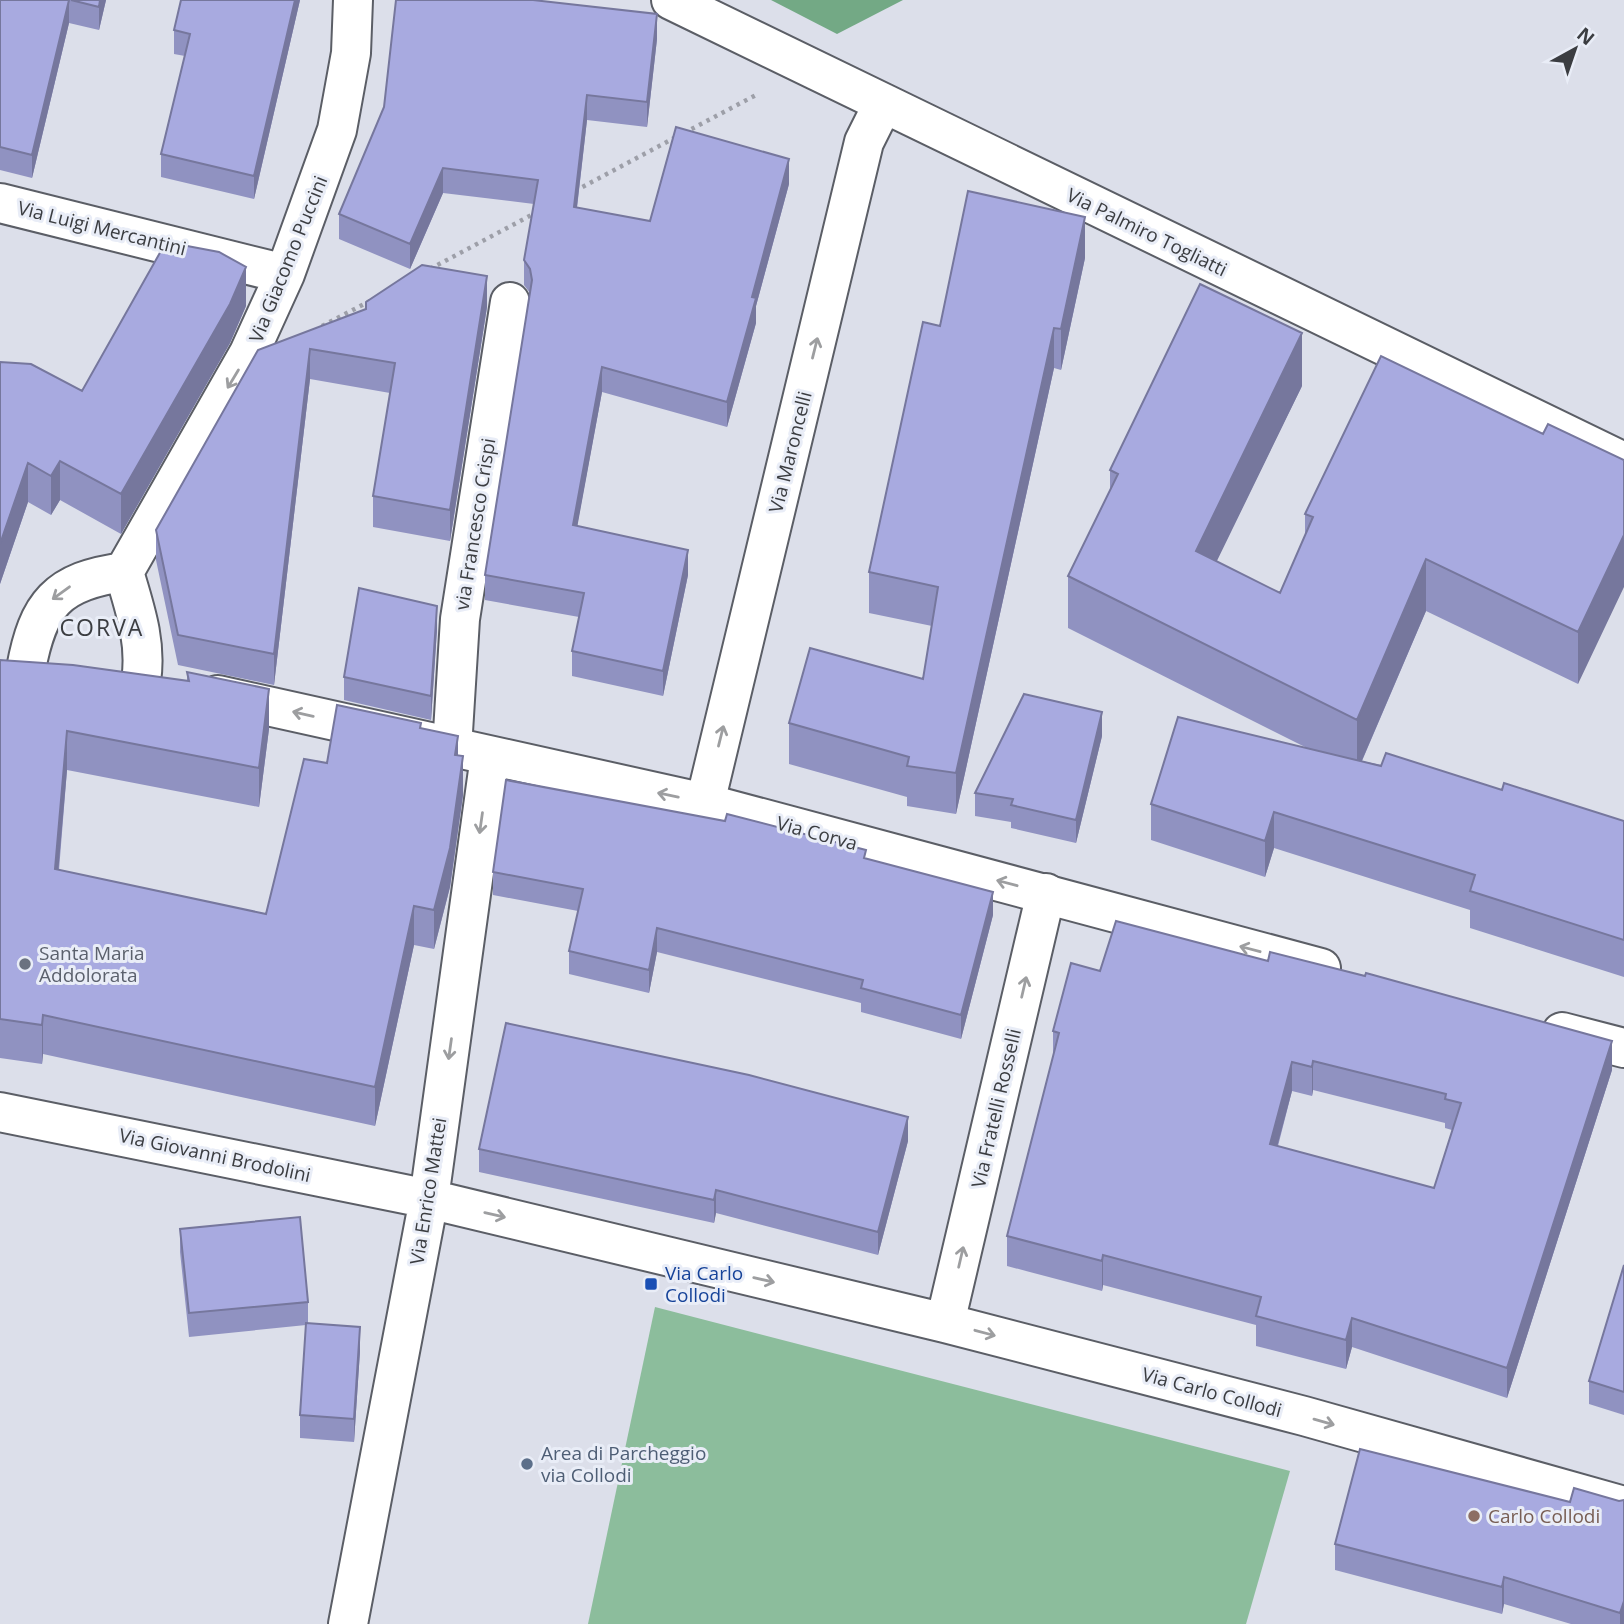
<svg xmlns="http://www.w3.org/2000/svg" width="1624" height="1624" font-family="'Open Sans',sans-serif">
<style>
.green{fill:#8cbd9c}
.forest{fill:#73a985}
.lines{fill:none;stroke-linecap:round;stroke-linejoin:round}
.street-casing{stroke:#5b5e66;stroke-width:42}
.secondary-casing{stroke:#5b5e66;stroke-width:42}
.path{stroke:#9d9fa8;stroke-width:4.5;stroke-dasharray:3.5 5;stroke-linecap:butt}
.street{stroke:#fff;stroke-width:38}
.secondary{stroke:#fff;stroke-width:38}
.wall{fill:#9092c1;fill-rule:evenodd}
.shaded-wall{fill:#76779d}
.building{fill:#a8aae0;stroke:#76779d;stroke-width:2;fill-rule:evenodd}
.oneway{stroke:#9d9ea0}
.worship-dot{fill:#6b7280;stroke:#e9edf7;stroke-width:2.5}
.transit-dot{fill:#1a4fb4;stroke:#e9edf7;stroke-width:2.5}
.service-dot{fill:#5c6f8a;stroke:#e9edf7;stroke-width:2.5}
.education-dot{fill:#8d6e63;stroke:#e9edf7;stroke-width:2.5}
.labels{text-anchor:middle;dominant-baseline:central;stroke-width:6;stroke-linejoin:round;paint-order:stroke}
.street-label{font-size:19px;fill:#3b3d41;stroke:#e9edf7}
.worship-label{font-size:19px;fill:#5b616d;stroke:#e9edf7;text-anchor:start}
.transit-label{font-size:19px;fill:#164399;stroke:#e9edf7;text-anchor:start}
.service-label{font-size:19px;fill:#4e5e75;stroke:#e9edf7;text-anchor:start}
.education-label{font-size:19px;fill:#785e54;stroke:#e9edf7;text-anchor:start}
.quarter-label{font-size:23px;letter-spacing:2px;fill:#3b3d41;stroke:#e9edf7}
</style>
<rect width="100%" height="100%" fill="#dcdfea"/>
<path class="green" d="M655,1307L1290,1471L1246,1624H588Z"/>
<path class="forest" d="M771,0H903L837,34Z"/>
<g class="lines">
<defs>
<path id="street" d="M671,0L1624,462
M0,203L285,274
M124,572L249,353L285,274L337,130L351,53L353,0
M124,572C135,609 147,643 141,681
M26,669C38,604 57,581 124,572
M452,748L460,619L510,302
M705,803L864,142L883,104
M0,1112L429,1199L945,1323L1304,1416L1624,1506
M945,1323L1046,893
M348,1624L429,1199L490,756"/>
<path id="secondary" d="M218,695L705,803L1321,968
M1562,1032L1624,1048"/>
</defs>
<use href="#street" class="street-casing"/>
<use href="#secondary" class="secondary-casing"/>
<path class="path" d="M684,133L756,95
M575,191L676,137
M430,269L537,212
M322,326L370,301"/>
<use href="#street" class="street"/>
<use href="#secondary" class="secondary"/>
</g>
<path class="wall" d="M0,0H106L99,30L69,23L32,178L0,170Z
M300,0L254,199L161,177V154L185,56L174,54V30Z
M657,39L647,127L587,120L577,208L650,221L789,184L756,306V323L727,427L602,392L577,526L688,575L663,696L572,676V651L579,617L485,600V575L530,293L524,285V260L534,204L443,193L410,269L339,239V214Z
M1085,258L1061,370L1054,368L956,814L907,806V797L789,764V723L923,679L932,626L869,613V572L940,326Z
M246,306L230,343L121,534L60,500L51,515L28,502L0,584V362L82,391Z
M487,307L450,541L373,527V496L390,393L310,379L274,685L178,665L156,560V530L258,350Z
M1302,386L1216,561L1280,593L1305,535V514L1543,434L1624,460L1578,684L1426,611L1362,761L1502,790L1624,821V977L1470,928V910L1274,848L1265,877L1151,840V804L1309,749L1068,628V576L1110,491V470Z
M437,629L431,720L344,700V677Z
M0,660L187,681V672L269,729L259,807L67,770L59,870L266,914L327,763L421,728L458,755L463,795L450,887L434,949L414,945L375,1126L43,1054L42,1064L0,1058Z
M1102,736L1076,843L1011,828V822L975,816V793Z
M866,859L993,915L961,1039L861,1012V1003L657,952L649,993L569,974V951L578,911L493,895V872Z
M1268,961L1612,1070L1507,1398L1352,1347L1346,1369L1256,1346V1325L1103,1285L1102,1291L1007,1266V1236L1053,1057V1031L1100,971ZM1313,1090L1445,1123V1128L1452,1130L1434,1188L1278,1146L1292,1091L1312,1096Z
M908,1141L878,1255L716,1213L714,1223L479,1172V1149Z
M180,1229L308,1302V1323L360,1351L354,1442L300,1438V1415L306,1325L189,1337L180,1252Z
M1624,1265V1415L1589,1404V1381Z
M1619,1501L1624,1624H1571L1504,1604L1502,1614L1335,1570V1544L1570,1502Z"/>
<path class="shaded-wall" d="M69,0V23L32,178V155Z
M100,0H106L99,30V7Z
M295,0H300L254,199V176Z
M657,14V39L647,127V102Z
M587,95V120L574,232V207Z
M789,159V184L756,306V323L727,427V402L752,297Z
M443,168V193L410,269V244Z
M1085,217V258L1061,370V329Z
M246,267V306L230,343L121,534V494Z
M487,276V307L450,541V510Z
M1054,328V368L956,814V773Z
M1302,333V386L1196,604V551Z
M310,349V379L274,685V654Z
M602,367V392L573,550V525Z
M60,461V500L51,515V476Z
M28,463V502L0,584V544Z
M1624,535V587L1578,684V632Z
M688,550V575L663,696V671Z
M1426,559V611L1357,772V720Z
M437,606V629L431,720V696Z
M269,689V729L259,807V768Z
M1102,712V736L1076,843V820Z
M67,731V770L55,908V869Z
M458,736V775L455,755Z
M463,756V795L450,887L434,949V910Z
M1274,812V848L1265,877V841Z
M993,892V915L961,1039V1015Z
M414,906V945L375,1126V1087Z
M657,928V952L649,993V970Z
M43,1015V1054L42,1064V1025Z
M1612,1041V1070L1507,1398V1368Z
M1313,1061V1090L1312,1096V1067Z
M1292,1062V1091L1270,1173V1144Z
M908,1117V1141L878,1255V1232Z
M716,1190V1213L714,1223V1200Z
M1103,1255V1285L1102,1291V1261Z
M1352,1318V1347L1346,1369V1340Z
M360,1327V1351L354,1442V1419Z
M1504,1577V1604L1502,1614V1587Z
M1624,1601V1624H1620V1613Z"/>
<path class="building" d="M0,0H69L32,155L0,147Z
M71,0H100L99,7Z
M181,0H295L254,176L161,154L190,34L174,30Z
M396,0H533L657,14L647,102L587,95L574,207L650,221L676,127L789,159L752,297L756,298L727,402L602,367L573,525L688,550L663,671L572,651L584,593L485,575L532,280L530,269L524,260L538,180L443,168L410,244L339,214L384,107Z
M968,191L1085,217L1061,329L1054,328L956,773L907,766L909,757L789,723L810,648L923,679L938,587L869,572L923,322L940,326Z
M166,242L219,252L246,267L230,304L121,494L60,461L51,476L28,463L0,544V362L31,364L82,391Z
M422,265L487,276L450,510L373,496L395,363L310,349L274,654L178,635L156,530L258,350L366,309V302Z
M1200,284L1302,333L1196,551L1280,593L1313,517L1305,514L1381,356L1543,434L1548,424L1624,460V535L1578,632L1426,559L1357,720L1068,576L1118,474L1110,470Z
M359,588L437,606L431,696L344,677Z
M0,660L73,665L189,681L187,672L269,689L259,768L67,731L55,869L266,914L304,759L327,763L337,705L421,723L420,728L458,736L455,755L463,756L450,848L434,910L414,906L375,1087L43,1015L42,1025L0,1019Z
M1024,694L1102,712L1076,820L1011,805L1013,799L975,793Z
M1178,717L1381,766L1386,753L1502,790L1504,783L1624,821V940L1470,891L1475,875L1274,812L1265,841L1151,804Z
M506,780L725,821L727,814L866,850L864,858L993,892L961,1015L861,988L863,980L657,928L649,970L569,951L583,889L493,872Z
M1116,921L1268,961L1270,952L1365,976L1366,973L1612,1041L1507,1368L1352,1318L1346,1340L1256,1316L1261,1297L1103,1255L1102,1261L1007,1236L1059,1033L1053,1031L1071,963L1100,971ZM1313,1061L1446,1094L1445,1099L1461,1103L1434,1188L1270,1144L1292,1062L1312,1067Z
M506,1023L749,1075L908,1117L878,1232L716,1190L714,1200L479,1149Z
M300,1217L308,1302L189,1313L180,1229Z
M1624,1265V1392L1589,1381Z
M306,1323L360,1327L354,1419L300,1415Z
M1360,1449L1570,1502L1574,1488L1619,1501L1624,1500V1601L1620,1613L1504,1577L1502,1587L1335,1544Z"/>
<defs><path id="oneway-shaft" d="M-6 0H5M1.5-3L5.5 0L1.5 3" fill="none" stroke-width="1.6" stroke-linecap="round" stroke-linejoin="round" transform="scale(1.75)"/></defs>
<g class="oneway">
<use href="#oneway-shaft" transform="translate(815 348) rotate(-76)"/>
<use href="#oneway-shaft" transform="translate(233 379) rotate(121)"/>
<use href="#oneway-shaft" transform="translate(61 593) rotate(144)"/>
<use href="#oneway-shaft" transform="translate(303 714) rotate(-167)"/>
<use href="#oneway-shaft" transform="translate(721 736) rotate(-76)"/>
<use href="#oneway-shaft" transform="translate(668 795) rotate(-168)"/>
<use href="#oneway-shaft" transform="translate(481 823) rotate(98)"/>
<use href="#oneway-shaft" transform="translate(1007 883) rotate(-165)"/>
<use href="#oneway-shaft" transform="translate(1250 949) rotate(-165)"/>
<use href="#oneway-shaft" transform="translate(1024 987) rotate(-77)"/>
<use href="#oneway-shaft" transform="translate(450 1049) rotate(98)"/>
<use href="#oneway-shaft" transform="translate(495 1215) rotate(13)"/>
<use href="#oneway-shaft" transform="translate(961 1257) rotate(-77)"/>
<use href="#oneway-shaft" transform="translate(764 1280) rotate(13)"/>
<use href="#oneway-shaft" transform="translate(985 1333) rotate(15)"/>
<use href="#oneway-shaft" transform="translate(1324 1422) rotate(16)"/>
</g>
<circle class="worship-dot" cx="25" cy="964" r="7"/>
<rect class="transit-dot" x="644" y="1277" width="14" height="14" rx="3.5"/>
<circle class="service-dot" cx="527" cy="1464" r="7"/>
<circle class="education-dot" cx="1474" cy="1516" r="7"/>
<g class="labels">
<g class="street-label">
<text transform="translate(102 228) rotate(14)">Via Luigi Mercantini</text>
<text transform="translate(1147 232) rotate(26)">Via Palmiro Togliatti</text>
<text transform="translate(288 259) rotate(-68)">Via Giacomo Puccini</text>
<text transform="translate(790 452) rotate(-76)">Via Maroncelli</text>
<text transform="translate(475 524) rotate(-81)">via Francesco Crispi</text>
<text transform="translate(817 833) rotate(15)">Via Corva</text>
<text transform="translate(996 1108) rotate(-77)">Via Fratelli Rosselli</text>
<text transform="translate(215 1155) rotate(12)">Via Giovanni Brodolini</text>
<text transform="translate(428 1191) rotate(-81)">Via Enrico Mattei</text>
<text transform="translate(1212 1392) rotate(15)">Via Carlo Collodi</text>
</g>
<g class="worship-label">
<text x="39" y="953">Santa Maria<tspan x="39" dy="22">Addolorata</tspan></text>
</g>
<g class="transit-label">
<text x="665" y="1273">Via Carlo<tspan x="665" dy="22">Collodi</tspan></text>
</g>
<g class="service-label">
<text x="541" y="1453">Area di Parcheggio<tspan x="541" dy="22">via Collodi</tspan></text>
</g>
<g class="education-label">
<text x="1488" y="1516">Carlo Collodi</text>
</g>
<g class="quarter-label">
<text x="102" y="627">CORVA</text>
</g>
</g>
<g transform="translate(1575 49) rotate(40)" stroke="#e9edf7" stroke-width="5" paint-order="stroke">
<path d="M0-5L12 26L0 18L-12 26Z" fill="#3b3d41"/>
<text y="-10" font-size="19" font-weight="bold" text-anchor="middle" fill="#3b3d41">N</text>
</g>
</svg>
